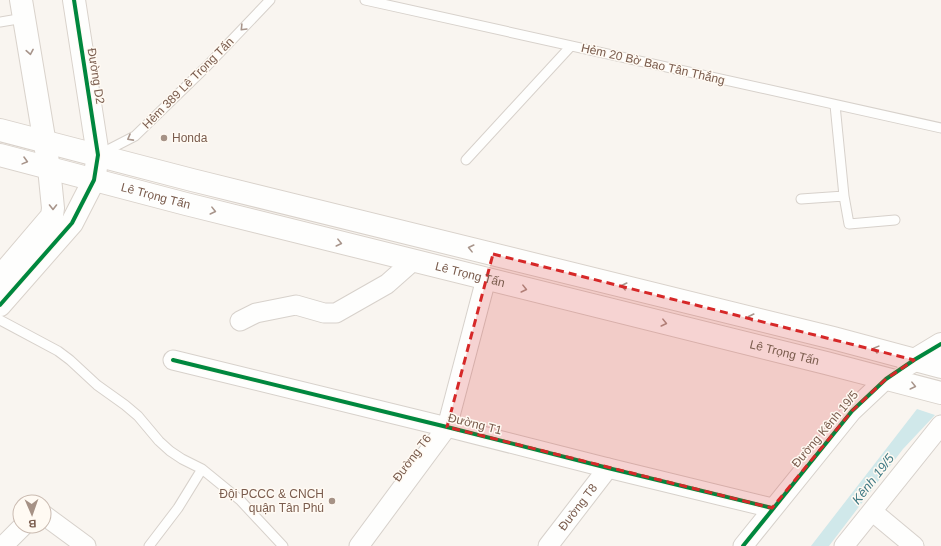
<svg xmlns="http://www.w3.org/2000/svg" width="941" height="546" font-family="Arial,sans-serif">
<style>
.water{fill:#d0e8ea}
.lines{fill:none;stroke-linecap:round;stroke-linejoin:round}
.lane-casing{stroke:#d7d1cb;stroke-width:11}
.street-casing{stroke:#d7d1cb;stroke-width:21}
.secondary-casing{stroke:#d9d2cb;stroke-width:24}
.lane{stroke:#fefefd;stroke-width:9}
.street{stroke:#fefefd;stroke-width:19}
.secondary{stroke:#fefefd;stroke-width:22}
.cycleway-casing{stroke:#fffaf3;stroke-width:6}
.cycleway{stroke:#00873e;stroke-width:4}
.oneway{stroke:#a8958b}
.marked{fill:#d62828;fill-opacity:0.2;stroke:#d62828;stroke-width:3;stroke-dasharray:8 5;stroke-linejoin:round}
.poi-dot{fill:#a69286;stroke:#fffaf3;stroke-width:1.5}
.labels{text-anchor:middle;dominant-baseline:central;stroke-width:3;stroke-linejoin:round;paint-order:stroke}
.street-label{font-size:12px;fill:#7a5c4d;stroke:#fffaf3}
.poi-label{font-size:12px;fill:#7a5c4d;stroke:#fffaf3;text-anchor:start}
.water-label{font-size:13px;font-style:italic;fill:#437c86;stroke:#fffaf3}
</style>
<rect width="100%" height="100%" fill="#f9f5f0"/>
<path class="water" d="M917,409L935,415L903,449L829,546H811Z"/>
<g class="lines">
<defs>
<path id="lane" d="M365,0L941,128
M0,22L24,18
M102,153L135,136L206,67L270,0
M466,160L571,46
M844,196L849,224L895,220
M801,199L844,196L835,105
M0,320L58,351L70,360L97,385L125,405L138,416L159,441L170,451L182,459L202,469L240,500L283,546
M149,546L178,508L202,469"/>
<g id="street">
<path d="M240,321L256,313L296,305L324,313H336L387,284L413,261"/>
<path d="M173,360L447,427L608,468L772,508"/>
<path d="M873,512L914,546"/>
<path d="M44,515L86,546"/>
<path d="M3,546L23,526"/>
<path d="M359,546L447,427L486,279"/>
<path id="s1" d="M548,546L608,468"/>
<path d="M743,546L852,411L886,379"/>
<path d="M844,546L941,425"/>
</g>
<g id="secondary">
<path d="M0,130L192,180L833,338L941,367"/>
<path id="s2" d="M0,155L186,204L826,363L941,393"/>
<path d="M0,277L52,216L53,208L49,168L21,0"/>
<path d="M0,305L72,223L94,180L98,155L74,0"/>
<path d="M908,364L941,344"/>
</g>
</defs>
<use href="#lane" class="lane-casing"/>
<use href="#street" class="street-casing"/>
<use href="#secondary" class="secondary-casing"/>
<use href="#lane" class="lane"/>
<use href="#street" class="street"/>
<use href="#secondary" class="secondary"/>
<defs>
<path id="cycleway" d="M0,305L72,223L94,180L98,155L74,0
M173,360L447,427L608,468L772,508
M743,546L852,411L886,379L914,360L941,344"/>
</defs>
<use href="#cycleway" class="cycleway-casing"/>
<use href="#cycleway" class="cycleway"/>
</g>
<defs><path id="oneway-chevron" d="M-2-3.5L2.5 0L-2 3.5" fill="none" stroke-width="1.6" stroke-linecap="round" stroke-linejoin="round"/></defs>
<g class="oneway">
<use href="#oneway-chevron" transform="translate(243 28) rotate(134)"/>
<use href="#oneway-chevron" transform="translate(30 52) rotate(80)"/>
<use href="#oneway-chevron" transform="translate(130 138) rotate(151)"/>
<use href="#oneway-chevron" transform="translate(25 161) rotate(15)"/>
<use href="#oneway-chevron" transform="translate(53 207) rotate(90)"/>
<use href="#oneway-chevron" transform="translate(213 211) rotate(14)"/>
<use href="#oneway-chevron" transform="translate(339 243) rotate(14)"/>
<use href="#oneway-chevron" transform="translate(471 248) rotate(-166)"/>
<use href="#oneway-chevron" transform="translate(624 286) rotate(-166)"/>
<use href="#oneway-chevron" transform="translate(524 289) rotate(14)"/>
<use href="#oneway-chevron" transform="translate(751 317) rotate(-166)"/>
<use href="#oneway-chevron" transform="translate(664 323) rotate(14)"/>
<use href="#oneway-chevron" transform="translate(876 349) rotate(-165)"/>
<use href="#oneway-chevron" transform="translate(913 386) rotate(14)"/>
</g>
<path class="marked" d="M493,254L914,360L886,379L852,411L772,508L447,427Z"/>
<g class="poi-dot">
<circle cx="164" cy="138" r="4"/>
<circle cx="332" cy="501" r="4"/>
</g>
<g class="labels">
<g class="street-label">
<text transform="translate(653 64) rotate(13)">Hẻm 20 Bờ Bao Tân Thắng</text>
<text transform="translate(96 76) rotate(81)">Đường D2</text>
<text transform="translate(188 83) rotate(-45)">Hẻm 389 Lê Trọng Tấn</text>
<text stroke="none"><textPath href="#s2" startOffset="161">Lê Trọng Tấn</textPath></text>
<text stroke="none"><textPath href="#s2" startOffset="485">Lê Trọng Tấn</textPath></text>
<text stroke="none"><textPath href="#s2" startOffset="809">Lê Trọng Tấn</textPath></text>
<text transform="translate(475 424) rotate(14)">Đường T1</text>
<text transform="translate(825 429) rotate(-50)">Đường Kênh 19/5</text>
<text transform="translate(412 458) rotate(-53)">Đường T6</text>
<text stroke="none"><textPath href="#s1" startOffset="49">Đường T8</textPath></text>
</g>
<g class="poi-label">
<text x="172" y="138">Honda</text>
<text x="324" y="494" text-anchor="end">Đội PCCC &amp; CNCH<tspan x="324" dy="14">quận Tân Phú</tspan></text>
</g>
<g class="water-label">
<text transform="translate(873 479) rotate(-52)">Kênh 19/5</text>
</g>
</g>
<g transform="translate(32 514) rotate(178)"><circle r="19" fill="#fffaf3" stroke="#cabbb1"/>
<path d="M0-3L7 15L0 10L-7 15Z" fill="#a69286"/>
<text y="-6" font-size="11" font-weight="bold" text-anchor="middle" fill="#7a5c4d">B</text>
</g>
</svg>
